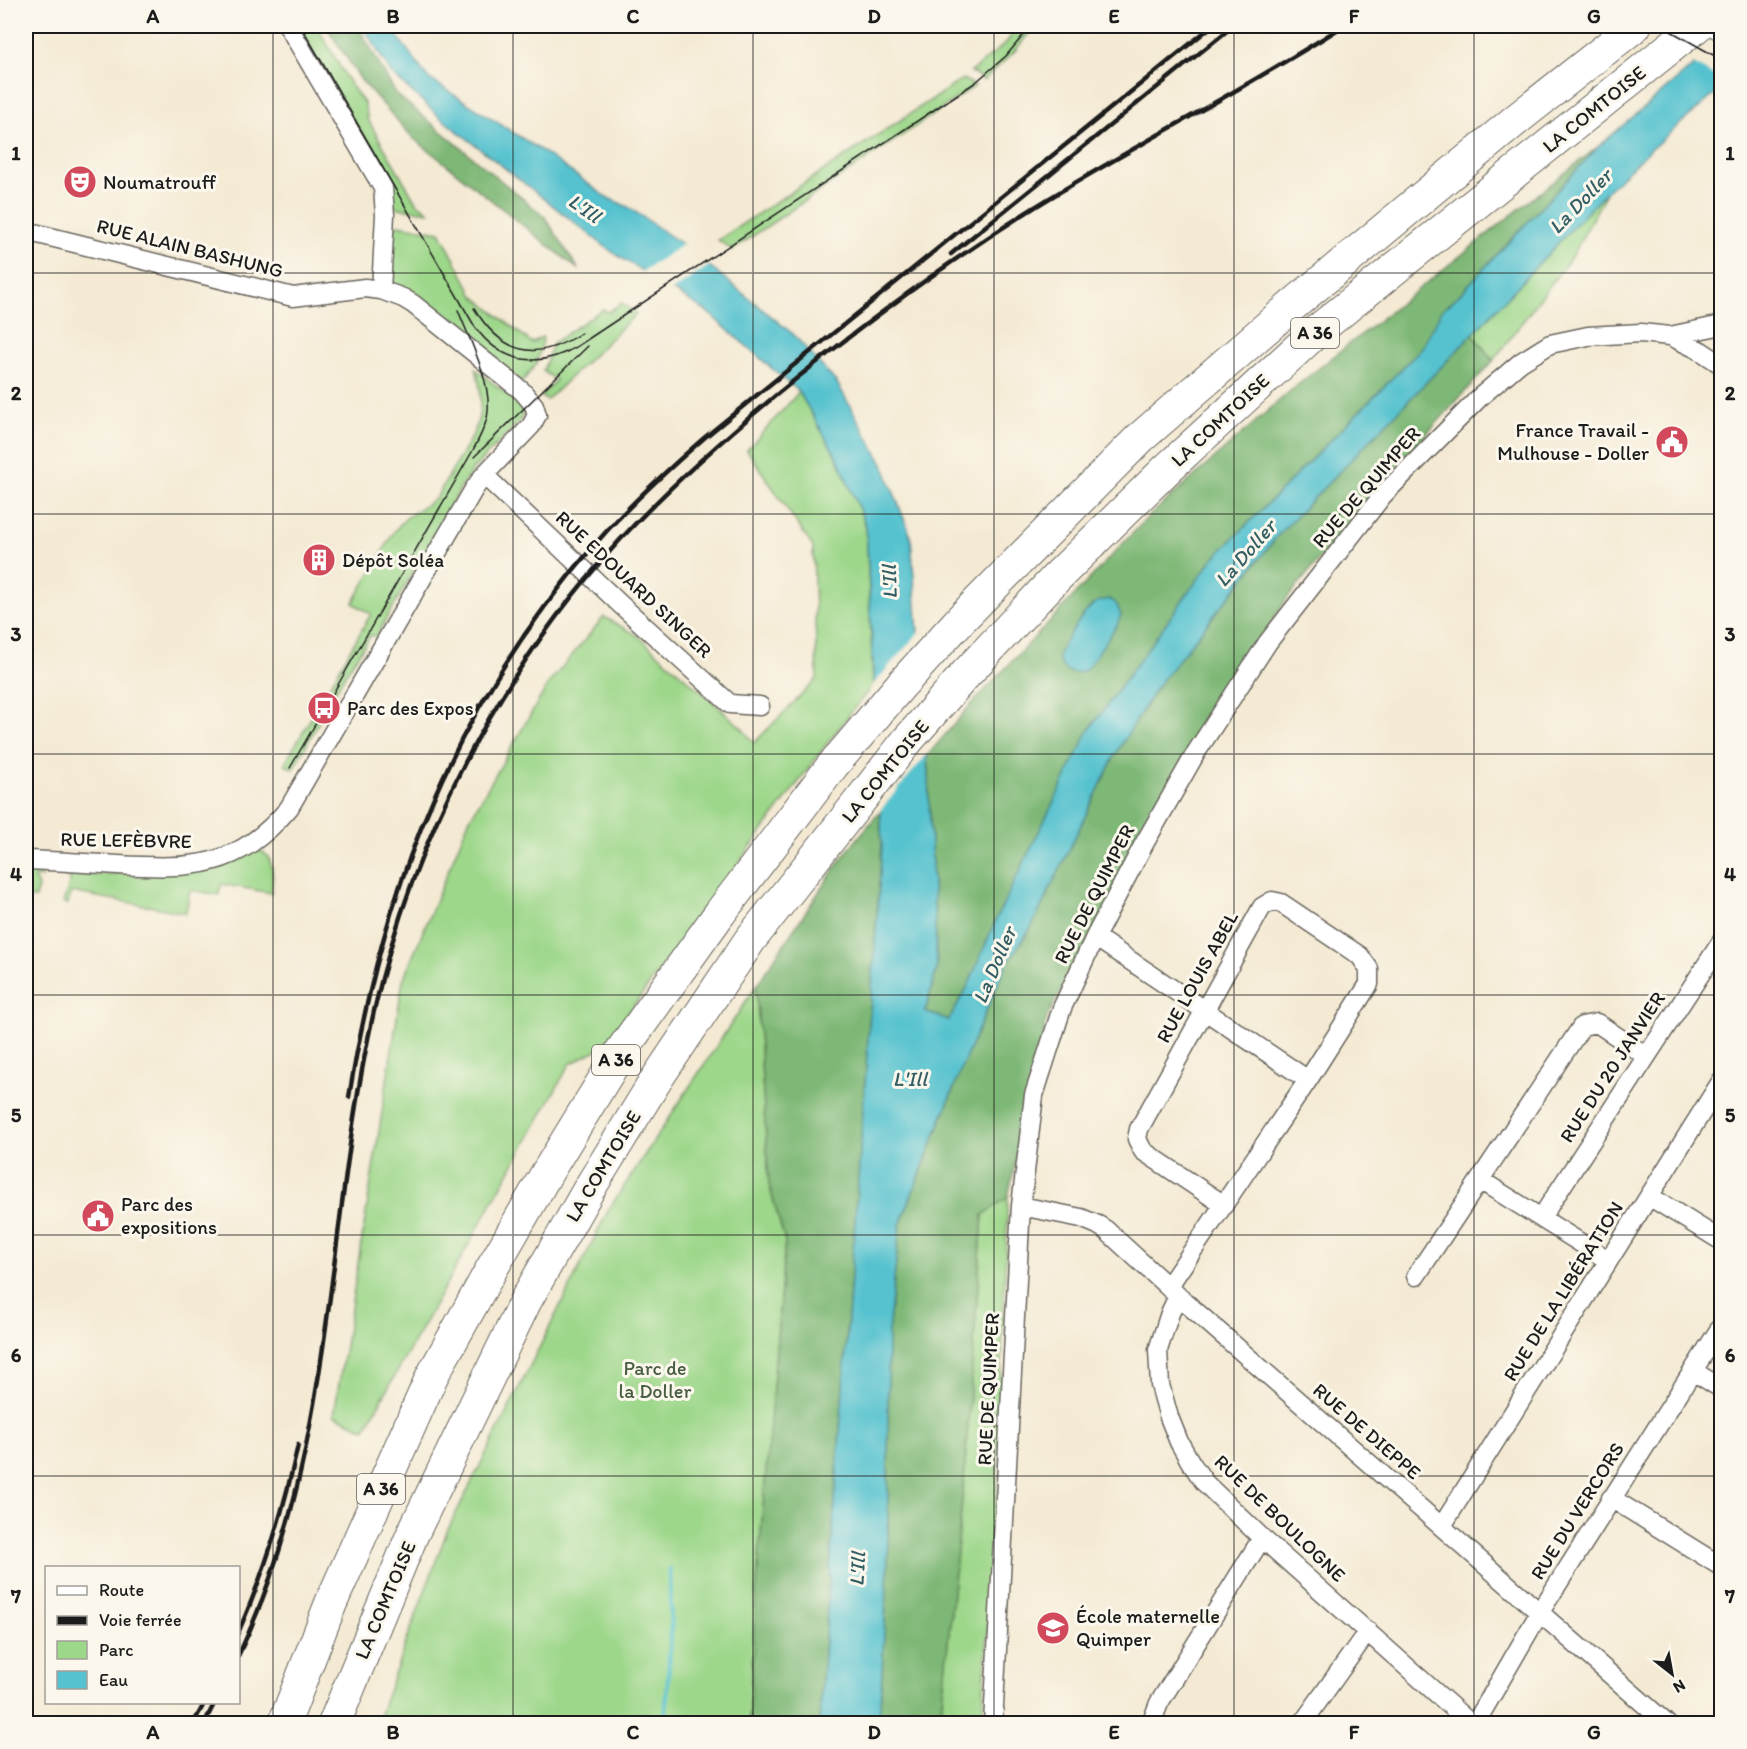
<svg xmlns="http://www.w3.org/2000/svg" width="1747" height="1749" font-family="Itim,sans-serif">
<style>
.green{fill:#9dd78a;stroke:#5c7a53;stroke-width:1.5}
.forest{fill:#7eb876;stroke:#4d6a49;stroke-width:1.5}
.water{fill:#56c2cf;stroke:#396f76;stroke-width:1.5}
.pier{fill:#f4ead4}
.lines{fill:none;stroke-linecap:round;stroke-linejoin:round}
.stream{stroke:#56c2cf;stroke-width:4.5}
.minor-casing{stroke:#68645c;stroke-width:21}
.secondary-casing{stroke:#68645c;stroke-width:28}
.motorway-casing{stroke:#68645c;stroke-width:34}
.minor{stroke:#fff;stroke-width:18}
.secondary{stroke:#fff;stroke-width:26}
.motorway{stroke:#fff;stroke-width:32}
.tram{stroke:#1c1c1c;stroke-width:1.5}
.rail{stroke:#1c1c1c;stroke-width:4.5}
.grid{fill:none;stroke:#1c1c1c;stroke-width:1.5;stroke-opacity:0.55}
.labels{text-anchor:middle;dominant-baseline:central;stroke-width:6;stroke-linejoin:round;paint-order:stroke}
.shield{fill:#fbf7ec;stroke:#5f5e5a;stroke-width:1.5}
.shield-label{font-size:18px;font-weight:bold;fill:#1c1c1c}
.street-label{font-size:20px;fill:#1c1c1c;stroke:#fbf7ec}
.poi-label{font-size:20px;fill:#1c1c1c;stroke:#fbf7ec;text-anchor:start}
.park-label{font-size:20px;fill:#495d42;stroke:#fbf7ec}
.water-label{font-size:21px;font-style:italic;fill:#335e64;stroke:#fbf7ec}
.neatline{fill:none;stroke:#1c1c1c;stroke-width:2}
.grid-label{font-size:20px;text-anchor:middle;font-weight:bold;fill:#1c1c1c}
</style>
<rect width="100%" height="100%" fill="#fbf7ec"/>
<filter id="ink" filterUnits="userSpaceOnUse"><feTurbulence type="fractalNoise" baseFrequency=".0167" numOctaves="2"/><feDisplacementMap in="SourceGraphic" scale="12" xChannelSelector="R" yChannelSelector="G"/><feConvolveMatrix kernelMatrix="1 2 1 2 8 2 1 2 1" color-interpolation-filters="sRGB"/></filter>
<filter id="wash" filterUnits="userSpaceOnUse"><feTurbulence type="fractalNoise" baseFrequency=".008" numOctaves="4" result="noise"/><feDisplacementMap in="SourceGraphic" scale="24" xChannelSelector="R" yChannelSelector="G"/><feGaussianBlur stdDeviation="1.35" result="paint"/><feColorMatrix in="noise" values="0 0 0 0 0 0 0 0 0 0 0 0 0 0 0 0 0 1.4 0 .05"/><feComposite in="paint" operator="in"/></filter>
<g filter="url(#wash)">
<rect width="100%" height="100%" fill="#f4ead4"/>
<path class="green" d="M295,26H317L350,84L364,103L368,120L416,202L429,212L398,208L392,205Z
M1018,26H1035L1013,53L984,80L971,72L1006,43Z
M963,79L975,86L732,250L718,240Z
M1607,191L1573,255L1493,361L1473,334Z
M398,225L440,232L474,296L532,343L542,337L543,341L536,364L522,382L395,289L389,275L392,229Z
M622,303L636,314L547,400L541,396L556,380L543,371L553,343L603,309L608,312Z
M476,369L522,407L523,414L520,421L474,468L463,484L376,637L371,635L346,673L293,769L285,765V763L371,614L353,603L395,530L406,518L436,498L474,433C483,411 482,392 476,369Z
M799,392L838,459L866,526L873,685L831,738L604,1046L570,1064L365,1429L334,1415L403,980L469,820L549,683L604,617L637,635L741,727L754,743L817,679L813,547L747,450Z
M257,849C275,855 274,876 271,893L221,884L219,895L190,890L186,913L71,892L68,904L63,903L71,878L67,877L71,875L131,873Z
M26,870L36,871L42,877H34L38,887L35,898L26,897Z
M756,986L769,1184L785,1241L756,1594L749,1723L376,1724L447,1531L609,1209Z
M1008,1197L996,1507L982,1723L940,1724L964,1480L983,1215Z"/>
<path class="forest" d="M326,26H358L396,94L545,217L579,270L413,138L361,80Z
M1600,145L1459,295L1442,310L1421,349L1211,561L949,1020L925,1012L937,968L927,756L967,709L1146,519L1290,391Z
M1473,334L1493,361L1373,493L1286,600L1195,744L1047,1017L1008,1197L983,1215L964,1480L940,1723L879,1724L888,1568V1333L900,1225L961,1069L1006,965L1032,926L1115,755L1156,688L1279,534Z
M880,811L882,846L819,1723L749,1724L756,1594L785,1241L769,1185L756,986L841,859Z"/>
<path class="water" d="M363,26H390L428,78L539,149L608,198L628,207L682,244L793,334L837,383L883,464L911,537L927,756L937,968L925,1012L949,1020L968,986L997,917L1089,730L1211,561L1421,349L1442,310L1459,295L1600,145L1721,42V89L1651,149L1607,191L1473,334L1279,534L1156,688L1115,755L1032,926L1006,965L961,1069L900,1225L888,1333V1568L879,1723H819L882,846L866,526L838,459L799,392L706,311L612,252L442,119L391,73Z
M1109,599L1116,603L1121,615L1117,625L1087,669C1073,677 1061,672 1058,656C1064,642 1086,606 1099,601C1103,600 1106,600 1109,599Z"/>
<path class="pier" d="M1721,39H1722L1721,80L1692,63Z
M685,243L712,264L670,292L640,273Z
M920,631L929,752L877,814L870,688Z"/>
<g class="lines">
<path class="stream" d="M665,1724L671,1631L670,1569"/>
</g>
</g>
<g filter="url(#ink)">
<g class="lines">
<defs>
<path id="minor" d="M288,26L383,188L385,215L381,290
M26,231L293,297L365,288L381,290L403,298L413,304L522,391L534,405L537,415L531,426L484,475L474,489L289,808C237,869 193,869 118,865C87,863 56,861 26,860
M1670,336L1701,351L1722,365
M484,475L621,605L730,704L760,706
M1095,937L1308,1080L1168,1287
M1480,1180L1608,1260
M1649,1196L1722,1241
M1224,1205L1143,1151L1137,1139L1139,1129L1262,907L1272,901L1281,903L1360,956L1369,969V984L1308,1080
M1021,1206L1081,1218L1098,1225L1106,1230L1178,1296L1667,1724
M1541,1218L1722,941
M1416,1276L1582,1026L1597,1023L1646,1056
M1178,1296L1170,1313L1158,1350L1160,1385L1169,1417L1179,1442L1191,1463L1205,1483L1262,1538L1471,1724
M1693,1371L1722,1389
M1611,1498L1722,1567
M1442,1526L1722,1080
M993,1724L1021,1206L1034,1095L1062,1008L1095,937L1144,844L1197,751L1268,642L1383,495L1480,397L1521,362L1550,344L1588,336L1641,333L1670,336L1722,325
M1151,1724L1159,1703L1262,1538
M1302,1724L1368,1631
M1475,1724L1540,1612L1722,1325"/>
<path id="secondary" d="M1719,26L1722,27"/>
<path id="motorway" d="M284,1724L331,1603L432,1376L491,1270L548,1171L622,1050L720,913L833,765L901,685L962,618L1139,439L1294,304L1517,119L1635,26
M334,1724L413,1533L526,1300L589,1189L656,1080L750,940L907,741L964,676L1055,579L1168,468L1317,331L1697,26"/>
</defs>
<use href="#minor" class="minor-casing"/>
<use href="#secondary" class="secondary-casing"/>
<use href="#motorway" class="motorway-casing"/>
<use href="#minor" class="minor"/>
<use href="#secondary" class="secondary"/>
<use href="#motorway" class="motorway"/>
<path class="tram" d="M301,26L475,327C501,363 538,369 576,347L976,82L1006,56L1031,26
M1662,26L1722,60
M474,308C502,354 536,363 581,333
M474,457L588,346
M290,768L472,452C478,441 484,430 487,418C494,386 470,341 458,310"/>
<path class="rail" d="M951,254L1233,26
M349,1097C383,886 454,705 597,542C629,505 666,471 704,438L1212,26
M238,1633C265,1572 284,1509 298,1445
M238,1656C336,1453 325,1226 374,1011C414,836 498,674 619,541C673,482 734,429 797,378C873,317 952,259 1035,207C1137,144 1243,90 1343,26
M193,1724L205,1702
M204,1724L215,1702"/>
</g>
</g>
<path class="grid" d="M273,26V1724M513,26V1724M753,26V1724M994,26V1724M1234,26V1724M1474,26V1724M26,273H1722M26,514H1722M26,754H1722M26,995H1722M26,1235H1722M26,1476H1722"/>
<defs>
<symbol id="theatre-disc" viewBox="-11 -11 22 22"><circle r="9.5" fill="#d1495b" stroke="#fbf7ec"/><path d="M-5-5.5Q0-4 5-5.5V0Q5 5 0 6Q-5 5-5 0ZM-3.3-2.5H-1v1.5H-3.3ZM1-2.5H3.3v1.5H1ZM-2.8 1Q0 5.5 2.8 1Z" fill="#fff"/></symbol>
<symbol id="civic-disc" viewBox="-11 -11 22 22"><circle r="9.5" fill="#d1495b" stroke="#fbf7ec"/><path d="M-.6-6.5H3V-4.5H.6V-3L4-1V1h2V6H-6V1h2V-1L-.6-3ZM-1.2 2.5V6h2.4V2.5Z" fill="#fff"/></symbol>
<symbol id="building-disc" viewBox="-11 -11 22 22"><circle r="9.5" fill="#d1495b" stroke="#fbf7ec"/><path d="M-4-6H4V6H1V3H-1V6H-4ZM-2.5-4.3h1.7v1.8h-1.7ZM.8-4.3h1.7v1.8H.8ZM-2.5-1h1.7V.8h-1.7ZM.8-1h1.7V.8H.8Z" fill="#fff"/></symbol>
<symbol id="bus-disc" viewBox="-11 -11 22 22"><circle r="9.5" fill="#d1495b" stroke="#fbf7ec"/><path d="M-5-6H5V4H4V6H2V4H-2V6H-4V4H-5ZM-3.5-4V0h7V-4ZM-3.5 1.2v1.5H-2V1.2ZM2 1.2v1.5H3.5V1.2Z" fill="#fff"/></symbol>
<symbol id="school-disc" viewBox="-11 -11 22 22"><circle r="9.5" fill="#d1495b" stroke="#fbf7ec"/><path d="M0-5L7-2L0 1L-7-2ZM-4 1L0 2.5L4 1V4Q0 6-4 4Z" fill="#fff"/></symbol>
</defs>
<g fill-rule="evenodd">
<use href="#theatre-disc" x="61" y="163" width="38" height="38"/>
<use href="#civic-disc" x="1653" y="423" width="38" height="38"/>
<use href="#building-disc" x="300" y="541" width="38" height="38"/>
<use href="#bus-disc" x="305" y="689" width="38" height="38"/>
<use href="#civic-disc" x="79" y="1197" width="38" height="38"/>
<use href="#school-disc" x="1034" y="1609" width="38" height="38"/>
</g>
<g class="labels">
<g class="shield">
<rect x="1291" y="318" width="48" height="30" rx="4.5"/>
<rect x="592" y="1045" width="48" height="30" rx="4.5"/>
<rect x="357" y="1474" width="48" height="30" rx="4.5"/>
</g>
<g class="shield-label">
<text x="1315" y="333">A 36</text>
<text x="616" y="1060">A 36</text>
<text x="381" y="1489">A 36</text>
</g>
<g class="street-label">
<text transform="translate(1594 109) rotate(-39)">LA COMTOISE</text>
<text transform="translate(190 248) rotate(14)">RUE ALAIN BASHUNG</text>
<text transform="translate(1220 420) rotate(-43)">LA COMTOISE</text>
<text transform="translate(1366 487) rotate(-49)">RUE DE QUIMPER</text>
<text transform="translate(634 584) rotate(43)">RUE EDOUARD SINGER</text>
<text transform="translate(885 771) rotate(-51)">LA COMTOISE</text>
<text transform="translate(126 840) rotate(1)">RUE LEFÈBVRE</text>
<text transform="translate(1094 894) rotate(-63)">RUE DE QUIMPER</text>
<text transform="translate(1197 977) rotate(-61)">RUE LOUIS ABEL</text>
<text transform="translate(1612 1067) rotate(-57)">RUE DU 20 JANVIER</text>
<text transform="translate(603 1166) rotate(-59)">LA COMTOISE</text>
<text transform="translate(1563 1291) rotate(-58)">RUE DE LA LIBÉRATION</text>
<text transform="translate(988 1389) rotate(-87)">RUE DE QUIMPER</text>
<text transform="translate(1367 1431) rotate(41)">RUE DE DIEPPE</text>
<text transform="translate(1577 1511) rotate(-58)">RUE DU VERCORS</text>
<text transform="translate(1280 1518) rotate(44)">RUE DE BOULOGNE</text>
<text transform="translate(385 1600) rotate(-67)">LA COMTOISE</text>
</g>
<g class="poi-label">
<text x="103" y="182">Noumatrouff</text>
<text x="1649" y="430" text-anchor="end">France Travail -<tspan x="1649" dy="23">Mulhouse - Doller</tspan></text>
<text x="342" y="560">Dépôt Soléa</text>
<text x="347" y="708">Parc des Expos</text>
<text x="121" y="1204">Parc des<tspan x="121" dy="23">expositions</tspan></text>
<text x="1076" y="1616">École maternelle<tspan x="1076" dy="23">Quimper</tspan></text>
</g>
<g class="park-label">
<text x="655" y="1368">Parc de<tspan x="655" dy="23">la Doller</tspan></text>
</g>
<g class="water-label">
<text transform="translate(1580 201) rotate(-46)">La Doller</text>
<text transform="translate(585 208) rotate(35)">L'Ill</text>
<text transform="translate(1245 553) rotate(-49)">La Doller</text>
<text transform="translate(889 582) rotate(-92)">L'Ill</text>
<text transform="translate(994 965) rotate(-67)">La Doller</text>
<text x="910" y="1078">L'Ill</text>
<text transform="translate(857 1569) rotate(-87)">L'Ill</text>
</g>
</g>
<rect width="1747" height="1749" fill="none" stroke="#fbf7ec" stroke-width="66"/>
<rect x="45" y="1566" width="195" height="138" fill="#fbf7ec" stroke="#a29f99" stroke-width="1.5"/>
<rect x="57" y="1586" width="30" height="9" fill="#ffffff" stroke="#a29f99" stroke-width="1.5"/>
<text x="99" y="1596" font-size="18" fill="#1c1c1c">Route</text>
<rect x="57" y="1616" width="30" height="9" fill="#1c1c1c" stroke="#a29f99" stroke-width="1.5"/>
<text x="99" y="1626" font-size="18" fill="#1c1c1c">Voie ferrée</text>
<rect x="57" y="1641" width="30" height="18" fill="#9dd78a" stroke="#a29f99" stroke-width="1.5"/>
<text x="99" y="1656" font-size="18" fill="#1c1c1c">Parc</text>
<rect x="57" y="1671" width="30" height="18" fill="#56c2cf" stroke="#a29f99" stroke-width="1.5"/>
<text x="99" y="1686" font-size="18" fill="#1c1c1c">Eau</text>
<g transform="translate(1672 1674) rotate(149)" stroke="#fbf7ec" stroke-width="4.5" paint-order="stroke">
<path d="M0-4.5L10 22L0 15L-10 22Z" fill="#1c1c1c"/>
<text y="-9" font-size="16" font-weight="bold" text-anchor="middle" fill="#1c1c1c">N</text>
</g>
<rect x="33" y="33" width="1681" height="1683" class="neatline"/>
<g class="grid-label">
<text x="153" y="23">A</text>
<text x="393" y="23">B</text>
<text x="633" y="23">C</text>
<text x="874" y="23">D</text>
<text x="1114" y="23">E</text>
<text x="1354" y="23">F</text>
<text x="1594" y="23">G</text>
<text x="16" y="160">1</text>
<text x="1730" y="160">1</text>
<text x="16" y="400">2</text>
<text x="1730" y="400">2</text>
<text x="16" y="641">3</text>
<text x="1730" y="641">3</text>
<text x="16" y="881">4</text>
<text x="1730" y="881">4</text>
<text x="16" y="1122">5</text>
<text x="1730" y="1122">5</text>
<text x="16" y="1362">6</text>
<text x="1730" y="1362">6</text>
<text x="16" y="1603">7</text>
<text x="1730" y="1603">7</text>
<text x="153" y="1739">A</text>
<text x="393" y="1739">B</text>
<text x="633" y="1739">C</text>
<text x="874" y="1739">D</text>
<text x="1114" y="1739">E</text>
<text x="1354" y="1739">F</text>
<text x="1594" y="1739">G</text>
</g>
</svg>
